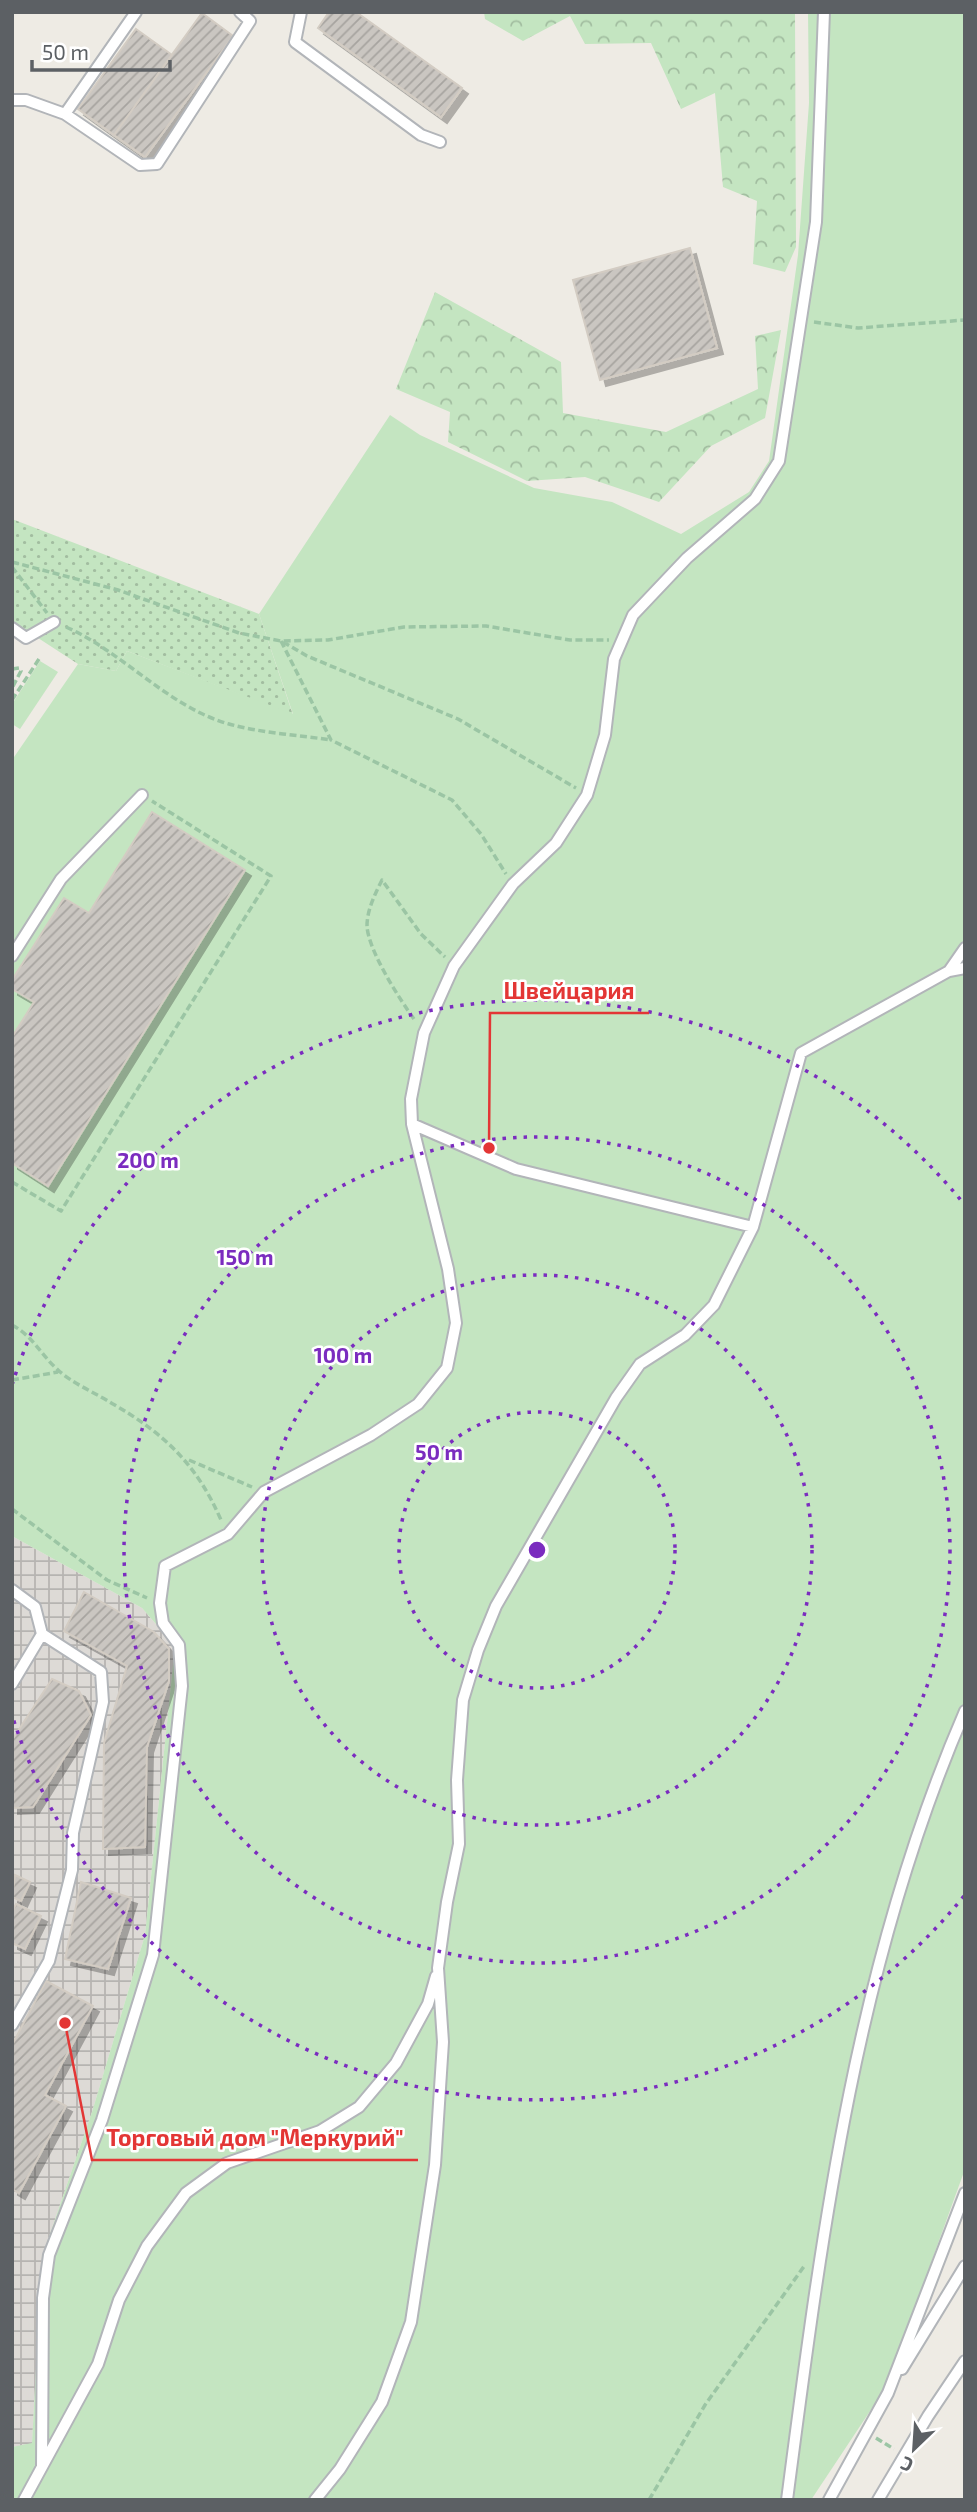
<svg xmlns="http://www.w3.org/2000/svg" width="977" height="2512" font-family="'Exo 2',sans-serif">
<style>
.industrial{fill:url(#industrial-grid)}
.grass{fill:url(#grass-dots)}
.forest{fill:url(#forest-crowns)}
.park{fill:#c4e5c1}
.building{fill:url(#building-hatch);stroke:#d3ccc3;stroke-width:2;filter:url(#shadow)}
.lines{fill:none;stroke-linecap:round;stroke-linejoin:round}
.lane-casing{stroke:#b2b5b9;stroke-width:14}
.path{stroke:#9bc5a4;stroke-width:3.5;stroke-dasharray:7 3.5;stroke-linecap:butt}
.lane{stroke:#fff;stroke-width:10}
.ring{fill:none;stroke:#7b2cbf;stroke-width:3.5;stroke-dasharray:3.5 7}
.centre{fill:#7b2cbf;stroke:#fff;stroke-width:3.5}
.ring-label{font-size:21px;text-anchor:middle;font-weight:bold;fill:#7b2cbf;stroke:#fff;stroke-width:5;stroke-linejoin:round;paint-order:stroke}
.leader{fill:none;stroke:#e33635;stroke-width:2.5}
.callout-dot{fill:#e33635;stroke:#fff;stroke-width:2.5}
.callout-label{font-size:23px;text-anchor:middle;font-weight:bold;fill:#e33635;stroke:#fff;stroke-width:5;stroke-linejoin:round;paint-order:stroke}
</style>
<defs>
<pattern id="industrial-grid" width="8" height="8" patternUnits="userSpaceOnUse" patternTransform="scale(1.75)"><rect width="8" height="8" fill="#dddad6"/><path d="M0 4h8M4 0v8" fill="none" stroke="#b6b4b1"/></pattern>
<pattern id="grass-dots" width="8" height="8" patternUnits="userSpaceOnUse" patternTransform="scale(1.75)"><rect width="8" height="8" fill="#c4e5c1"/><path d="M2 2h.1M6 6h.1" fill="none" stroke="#a2bda0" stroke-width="1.8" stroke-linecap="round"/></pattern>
<pattern id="forest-crowns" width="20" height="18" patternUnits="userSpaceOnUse" patternTransform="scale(1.75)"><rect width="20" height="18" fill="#c4e5c1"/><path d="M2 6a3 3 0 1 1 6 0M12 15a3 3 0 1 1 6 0" fill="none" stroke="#a2bda0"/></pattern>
<pattern id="building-hatch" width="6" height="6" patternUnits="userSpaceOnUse" patternTransform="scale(1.75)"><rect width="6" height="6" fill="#cac6c1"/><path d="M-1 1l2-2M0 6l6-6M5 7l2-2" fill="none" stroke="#a7a4a0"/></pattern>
<filter id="shadow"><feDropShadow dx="6" dy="6" stdDeviation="0" flood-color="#0004"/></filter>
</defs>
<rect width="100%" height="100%" fill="#eeebe4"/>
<path class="industrial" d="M12,1536L142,1608L175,1646L145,1935L92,2112L42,2257L32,2444L12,2447Z"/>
<path class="grass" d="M12,519L259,614L293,715L127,651L116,671L78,664L12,621Z"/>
<path class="forest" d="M484,12H795L796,247L785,272L753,264L757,201L723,187L715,93L681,109L651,43L585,44L570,16L523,41L485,19Z
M435,292L561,362L563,413L666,432L758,389L755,336L781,330L765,418L711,446L659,502L585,477L527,481L448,442L450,412L396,389Z"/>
<path class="park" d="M808,12H965V2169L886,2387L811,2500H12V2447L32,2443L42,2257L92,2112L145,1935L175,1646L142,1608L12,1536V760L78,664L116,671L127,651L293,714L259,614L390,415L420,435L534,488L612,502L681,534L749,492L769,461L798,255L809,103Z
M40,661L58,672L20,729L12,724V704Z"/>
<path class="building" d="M329,12H356L462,88L441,117L318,28Z
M202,13L233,36L145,157L114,135Z
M136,29L172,55L114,135L78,109Z
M690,248L717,348L600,380L573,280Z
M152,812L245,870L48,1186L12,1163V1037L34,1002L12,989V980L64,898L89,913Z
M84,1592L154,1632L169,1649V1681L147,1747L145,1847L103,1849L104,1743L127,1666L64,1631Z
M52,1679L79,1691L91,1715L33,1807L12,1808V1740Z
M15,1875L30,1882L21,1901L12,1897Z
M81,1882L131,1898L108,1969L65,1959Z
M16,1904L41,1916L25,1949L12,1943V1912Z
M46,1981L93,2006L45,2095L66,2106L19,2193L12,2189V2045Z"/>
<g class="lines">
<defs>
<path id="lane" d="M301,12L295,42L421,135L440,142
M12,100H26L65,114L140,165L157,164L250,21L240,12
M65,114L136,12
M12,628L26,638L54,622
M12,956L61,879L142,795
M949,971L965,948
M412,1124L516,1169L753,1227
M12,1590L35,1607L42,1634L12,1684
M12,2025L49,1961L72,1870L73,1833L103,1702L101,1672L42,1634
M902,2369L965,2266
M42,2466L43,2298L49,2255L102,2120L153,1955L182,1686L179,1645L163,1623L160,1603L165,1566L228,1534L264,1492L371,1435L418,1404L447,1368L456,1323L448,1269L412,1124L411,1099L424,1033L454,966L513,884L556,843L587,795L605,735L614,659L633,615L687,558L755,499L779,461L816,222L824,12
M24,2500L98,2364L119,2300L147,2246L186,2193L227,2163L320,2131L359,2107L396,2063L428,2004L436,1976
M315,2500L340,2469L382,2402L411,2322L435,2165L443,2042L438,1968L447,1902L459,1844L457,1780L463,1700L478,1650L496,1606L616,1398L640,1364L685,1335L714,1305L753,1227L801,1053L949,971L965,968
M787,2500C822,2232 856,1962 965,1711
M829,2500L888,2393L965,2193
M878,2500L928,2416L965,2361"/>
</defs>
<use href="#lane" class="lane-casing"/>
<path class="path" d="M814,322L858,328L965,320
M12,562L118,590L239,633L281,641L328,640L404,627L486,626L570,640H609
M12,567L47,613
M66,627C123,652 168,707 229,724C261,733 298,735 331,740
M281,641L331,740L452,800L481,834L506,874
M283,642L307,656L458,719L576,788
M12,669L19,668L21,671L12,688
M12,700L39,659
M414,1019C400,1000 368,950 367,926C367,910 375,894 382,880L421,934L445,957
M12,1182L61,1211L271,876L152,801
M12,1325C33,1336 41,1355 58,1370C73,1384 96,1393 113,1404C165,1434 197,1465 221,1520
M12,1380L58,1372
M189,1460L252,1487
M12,1509L107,1580L147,1598
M876,2438L894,2449
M649,2500L705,2405L805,2265"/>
<use href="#lane" class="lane"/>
</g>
<g class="ring">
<circle cx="537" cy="1550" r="138"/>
<circle cx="537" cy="1550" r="275"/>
<circle cx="537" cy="1550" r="413"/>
<path d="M964 1896A550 550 0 0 1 12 1715M12 1385A550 550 0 0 1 964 1204"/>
</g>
<circle cx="537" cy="1550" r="10" class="centre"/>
<g class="ring-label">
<text x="148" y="1168">200 m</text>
<text x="245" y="1265">150 m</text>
<text x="343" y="1363">100 m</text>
<text x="439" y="1460">50 m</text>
</g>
<path class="leader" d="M489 1148L490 1013H649M65 2023L92 2160H418"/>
<g class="callout-dot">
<circle cx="489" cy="1148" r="7"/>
<circle cx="65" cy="2023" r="7"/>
</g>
<g class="callout-label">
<text x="569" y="999">Швейцария</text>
<text x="255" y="2146">Торговый дом "Меркурий"</text>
</g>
<rect width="977" height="2512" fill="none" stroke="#5c6064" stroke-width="28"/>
<g transform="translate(914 2449) rotate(205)" stroke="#ffffff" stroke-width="5" paint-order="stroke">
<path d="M0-5L12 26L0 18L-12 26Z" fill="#5c6064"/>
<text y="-10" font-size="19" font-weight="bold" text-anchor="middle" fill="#5c6064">С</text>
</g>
<path d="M32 60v10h138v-10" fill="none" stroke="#5c6064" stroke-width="3.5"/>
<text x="42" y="60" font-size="21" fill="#5c6064" stroke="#ffffff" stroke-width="5" paint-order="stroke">50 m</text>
</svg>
